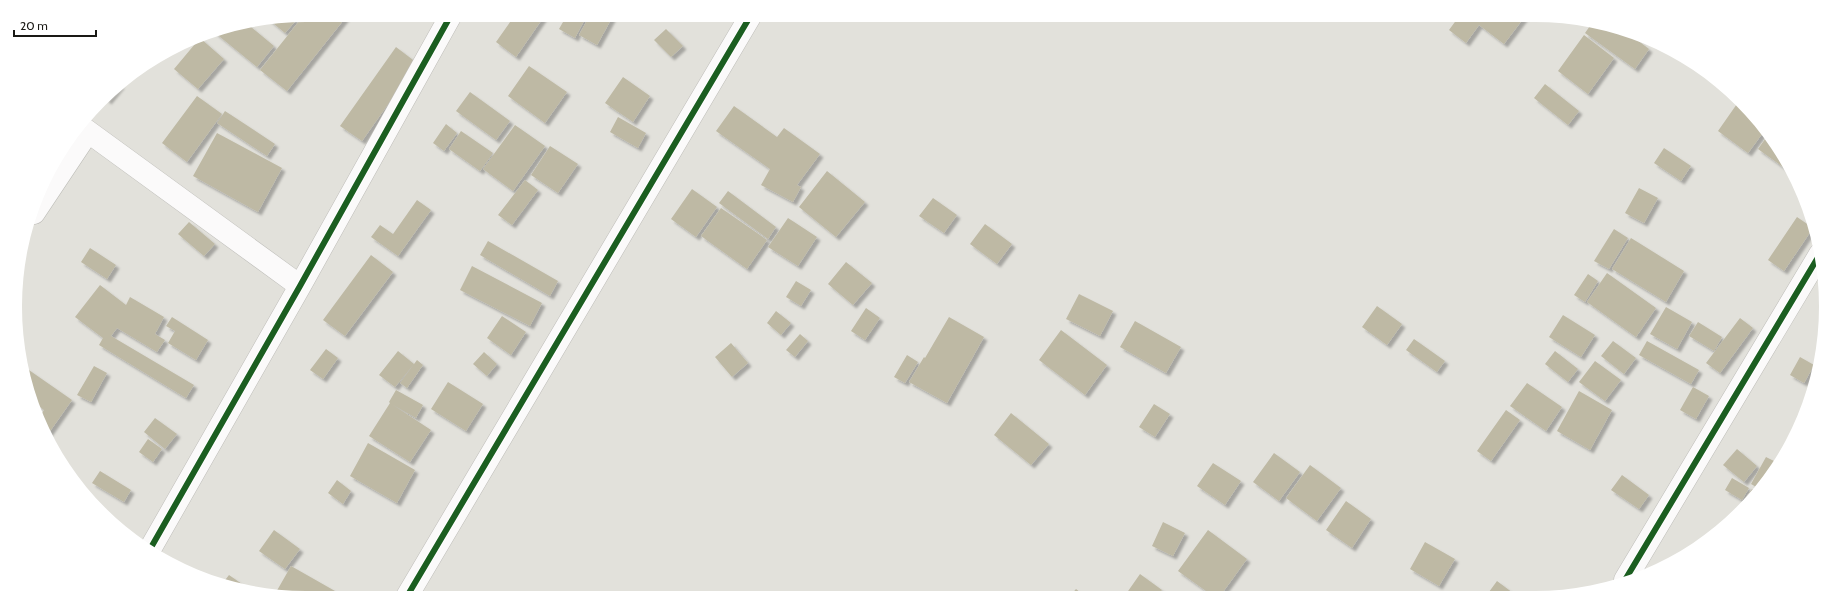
<svg xmlns="http://www.w3.org/2000/svg" width="1841" height="613" font-family="Cabin,sans-serif">
<style>
.building{fill:#beb9a4;filter:url(#shadow)}
.lines{fill:none;stroke-linecap:round;stroke-linejoin:round}
.street-casing{stroke:#bebdb9;stroke-width:23}
.street{stroke:#fbfafa;stroke-width:22}
.cycleway-casing{stroke:#fff;stroke-width:8}
.cycleway{stroke:#1b5e20;stroke-width:6}
</style>
<defs>
<filter id="shadow"><feDropShadow dx="3.5" dy="3.5" stdDeviation="1" flood-color="#0004"/></filter>
</defs>
<rect width="100%" height="100%" fill="#e2e1db"/>
<path class="building" d="M304,15H343L346,17L287,91L260,70Z
M515,15H545L516,57L496,42Z
M567,15H587L575,38L559,29Z
M590,15L613,16L597,45L579,35Z
M1460,15H1526L1504,44L1479,25L1466,43L1449,30Z
M300,16L285,33L268,19L273,18Z
M245,22L274,46L257,67L214,32Z
M1592,23L1610,25L1624,30L1649,49L1635,69L1585,33Z
M666,29L683,46L671,57L654,40Z
M1584,35L1614,58L1588,94L1558,71Z
M200,38L224,59L198,89L174,69Z
M396,47L417,63L362,141L340,126Z
M529,66L567,92L545,123L508,96Z
M623,77L650,96L633,122L605,103Z
M120,84L121,85L108,101L105,98Z
M1545,84L1579,111L1568,125L1534,98Z
M470,92L510,121L496,140L456,111Z
M197,96L222,114L187,162L162,143Z
M1739,101L1754,114L1765,130L1748,153L1718,131Z
M734,106L777,137L784,128L820,154L797,185L801,187L793,202L761,185L770,169L716,131Z
M225,111L275,144L267,156L217,123Z
M618,117L646,133L638,148L610,132Z
M446,124L457,133L444,151L433,143Z
M515,125L545,146L513,191L483,169Z
M461,131L493,153L480,171L449,149Z
M217,133L282,168L258,212L193,176Z
M1768,135L1787,161L1794,175L1758,149Z
M550,146L578,164L558,193L531,175Z
M1664,148L1691,166L1681,181L1654,163Z
M827,171L865,202L836,237L799,207Z
M525,180L538,190L512,225L498,215Z
M1639,188L1658,198L1644,223L1625,213Z
M692,189L717,207L696,237L671,219Z
M728,191L776,227L768,239L719,203Z
M933,198L957,215L944,233L919,216Z
M417,200L431,210L398,256L371,237L380,225L393,234Z
M721,208L767,240L747,269L701,236Z
M1797,217L1813,228L1784,271L1768,260Z
M788,218L817,237L798,266L768,247Z
M189,222L215,244L204,256L178,234Z
M985,224L1012,244L997,264L970,244Z
M1614,229L1628,238L1609,269L1594,261Z
M1631,238L1684,271L1666,302L1612,269Z
M488,241L558,281L550,296L480,255Z
M90,248L116,265L107,279L81,262Z
M371,255L393,272L345,336L323,320Z
M846,262L872,283L853,305L828,284Z
M472,266L542,303L530,326L460,290Z
M1607,273L1656,308L1636,337L1587,302Z
M1588,274L1598,281L1585,302L1574,295Z
M796,281L811,290L801,306L786,297Z
M100,285L126,305L130,297L164,317L155,334L165,340L157,352L117,328L111,336L194,385L186,398L99,345L103,338L75,317Z
M1079,294L1113,311L1100,336L1066,319Z
M1377,306L1402,324L1387,345L1362,327Z
M1666,307L1692,322L1677,349L1650,334Z
M866,308L880,318L865,340L851,331Z
M776,311L791,323L781,335L767,323Z
M1563,315L1595,335L1581,357L1549,337Z
M502,316L526,332L511,355L487,338Z
M172,317L208,340L196,360L168,343L175,331L166,326Z
M949,317L984,337L947,403L909,382L924,357L925,358Z
M1740,318L1753,328L1720,373L1706,363Z
M1135,321L1181,347L1166,373L1120,347Z
M1698,322L1722,337L1714,351L1689,336Z
M1061,330L1107,365L1085,395L1039,360Z
M800,334L808,341L795,357L786,350Z
M1414,339L1445,361L1437,372L1406,350Z
M1613,341L1636,358L1624,374L1601,356Z
M1647,341L1699,370L1691,384L1639,355Z
M731,343L748,363L732,377L715,357Z
M326,349L338,358L323,379L310,370Z
M398,351L414,364L395,387L379,375Z
M1555,351L1578,369L1568,382L1545,364Z
M484,352L497,364L487,376L473,364Z
M907,355L918,362L905,383L894,377Z
M1800,357L1814,365L1804,383L1790,375Z
M417,360L423,365L407,388L400,383Z
M1595,361L1621,380L1605,401L1579,382Z
M94,366L107,373L91,402L77,395Z
M26,368L72,400L48,434L40,416L44,410L35,403L25,382L23,371Z
M448,382L483,404L466,431L431,409Z
M1527,383L1562,407L1546,431L1510,406Z
M1693,387L1709,396L1696,419L1680,410Z
M396,390L423,405L416,418L393,405L431,430L410,462L369,436L390,403L389,402Z
M1579,391L1612,410L1590,450L1557,431Z
M1154,404L1170,414L1155,437L1139,427Z
M1506,410L1520,420L1491,461L1477,451Z
M1011,413L1049,444L1031,465L994,435Z
M155,418L177,434L165,449L144,432Z
M148,439L162,449L153,462L139,452Z
M368,443L415,470L397,503L350,476Z
M1737,449L1757,466L1744,482L1723,465Z
M1274,453L1300,472L1279,501L1253,482Z
M1766,457L1778,463L1758,488L1751,484Z
M1213,463L1241,481L1225,505L1197,486Z
M1310,465L1341,488L1317,521L1286,498Z
M100,471L131,490L124,502L92,483Z
M1622,475L1649,495L1639,509L1611,490Z
M1732,478L1749,488L1742,500L1725,490Z
M337,480L351,491L343,504L328,493Z
M1752,489L1755,491L1725,527V526Z
M1346,501L1371,519L1352,548L1326,530Z
M1163,522L1185,533L1173,556L1152,546Z
M274,530L300,549L285,569L259,551Z
M1208,530L1247,559L1220,596H1213L1178,571Z
M1425,542L1455,559L1439,586L1410,569Z
M291,566L335,591L332,598H306L275,594Z
M1140,574L1162,590L1157,596H1128L1126,594Z
M229,575L252,591L231,588L222,584Z
M1497,581L1517,596H1486Z
M1076,589L1085,596L1069,597Z"/>
<g class="lines">
<defs>
<path id="street" d="M79,125L300,286
M34,213L88,132
M149,551L300,286L451,15
M1625,580L1820,254
M406,598L751,15"/>
</defs>
<use href="#street" class="street-casing"/>
<use href="#street" class="street"/>
<defs>
<path id="cycleway" d="M149,551L300,286L451,15
M1625,580L1820,254
M406,598L751,15"/>
</defs>
<use href="#cycleway" class="cycleway-casing"/>
<use href="#cycleway" class="cycleway"/>
</g>
<path d="M0 0H1841V613H0ZM306 22H1535A284 284 0 0 1 1819 306V307A284 284 0 0 1 1535 591H306A284 284 0 0 1 22 307V306A284 284 0 0 1 306 22Z" fill="#fff" fill-rule="evenodd"/>
<path d="M14 30v6h82v-6" fill="none" stroke="#1a1915" stroke-width="2"/>
<text x="20" y="30" font-size="12" fill="#1a1915" stroke="#ffffff" stroke-width="3" paint-order="stroke">20 m</text>
</svg>
